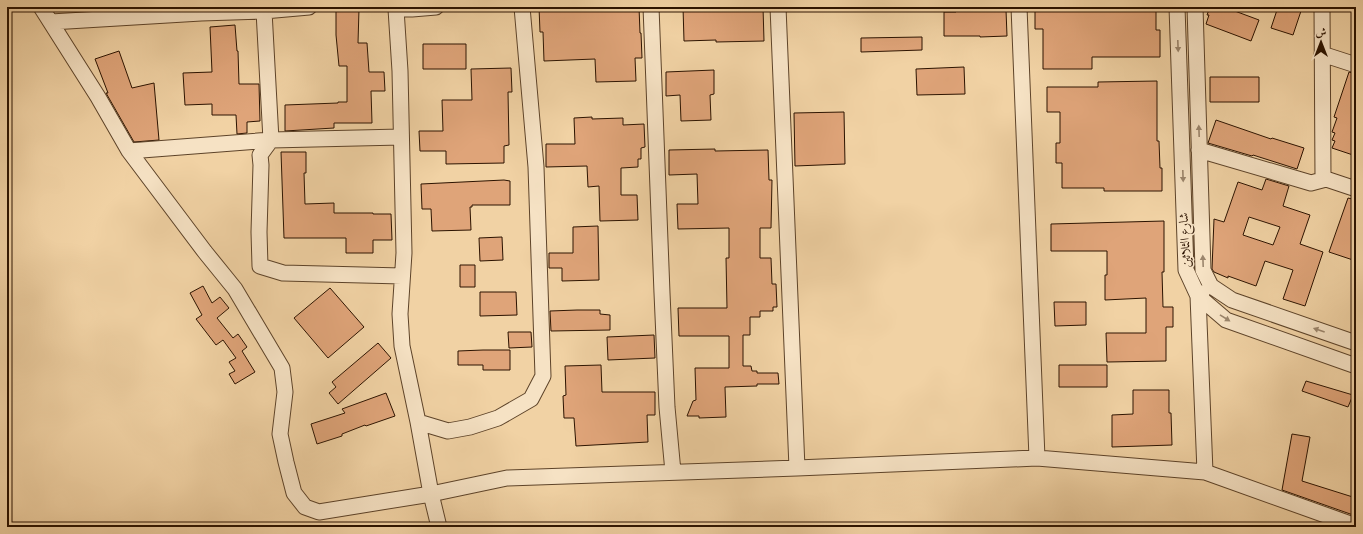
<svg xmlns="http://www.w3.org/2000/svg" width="1363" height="534" font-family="'IM FELL Double Pica',Amiri,serif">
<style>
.building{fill:#dfa479;stroke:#2c1300;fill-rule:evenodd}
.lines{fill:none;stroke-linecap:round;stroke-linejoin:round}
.minor-casing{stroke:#5d4329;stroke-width:17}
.minor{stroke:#f6e2c4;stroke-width:15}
.oneway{fill:#9b856c}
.labels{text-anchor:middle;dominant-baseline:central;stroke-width:3;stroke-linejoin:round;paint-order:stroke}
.street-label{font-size:13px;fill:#2c1300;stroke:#f6e2c4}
</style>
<rect width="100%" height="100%" fill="#f1d2a4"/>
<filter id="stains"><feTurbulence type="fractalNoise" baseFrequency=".005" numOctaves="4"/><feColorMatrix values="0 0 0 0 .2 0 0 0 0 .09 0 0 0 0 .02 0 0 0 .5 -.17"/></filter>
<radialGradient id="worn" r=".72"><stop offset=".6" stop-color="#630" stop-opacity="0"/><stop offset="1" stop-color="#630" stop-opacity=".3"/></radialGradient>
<path class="building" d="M539,7H639L640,33H641L642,58H635L636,81L596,82L595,59L544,61L543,32H540Z
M683,7H763L764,41L716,42V40L684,41Z
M1035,7H1156V30H1160V57H1092V69H1043V29H1035Z
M1210,7H1224L1259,20L1251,41L1206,24L1209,15H1207Z
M1278,7H1300L1299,10L1301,11L1293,35L1271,28Z
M336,9H359L358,43H367L369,72H384L385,91H371L372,123H334V128L285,131V105L338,103V102H347V66H339L336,35Z
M956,9H971V11L1006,10L1007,36L980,37V36H944V12H956Z
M235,25L237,51H238L239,84H259L260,121L247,122V133L237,134L236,115H212V104L185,105L183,73L212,72L210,27Z
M922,37V50L861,52V38Z
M423,44H466V69H423Z
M119,51L132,88L154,83L159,140L134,142L106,93H108L95,59Z
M964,67L965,94L917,95L916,69Z
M511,68L512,92H508L509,145L504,146V163L446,164V151H420L419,131H443L442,100H472L471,69Z
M714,70V94L710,95L711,120L681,121L680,95L666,96V72Z
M1349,72L1356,74V146L1353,155L1332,148L1335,141L1332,140L1335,133L1332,132L1337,118L1334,117Z
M1210,77H1259V102H1210Z
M1157,81V141H1159L1160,168H1162V191H1104V188H1062V163H1056V143H1060V112H1047V87H1098V82Z
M844,112L845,164L795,166L794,113Z
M592,117V119L623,118V125L644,124L645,147L641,148V159H638V167L621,168V195H637L638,220L600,221L599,186L588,187L587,166L546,167V144H575L574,118Z
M1216,120L1271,139L1272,138L1304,148L1297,169L1253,155L1252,156L1208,143Z
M715,149V151L768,150L769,180H772L771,228H760V258H771L772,284H776L777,307H773V311H760V317H750V335H743V366H751L752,371H757V373H778L779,384H757V386L725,387L726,417L699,418V416H687L693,401L696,400L695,368H729V336H679L678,308H727L726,258H729V228L678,229L677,204H698L697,174L669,175V150Z
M281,152H306V173H304L305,204L334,203V213H373V214H391L392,240H373V253H346V238H284Z
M1266,179L1289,186L1283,206L1310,215L1300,244L1323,252L1305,306L1283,299L1293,270L1265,261L1256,286L1228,276V278L1214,272L1212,269L1214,219L1224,222L1238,182L1262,190ZM1249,217L1280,227L1273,245L1243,235Z
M504,180L510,181V205H472V207H470L471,230L432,231L431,209H422L421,184Z
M1348,198L1356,200V253L1353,260L1329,252Z
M1164,221V272H1162L1163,307H1173V327H1166V361L1107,362L1106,333H1146V298L1105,300V275H1107V251H1051V224Z
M598,226L599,280L562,281V268H549V253H573V227Z
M502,237L503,260L480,261L479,238Z
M460,265H475V287H460Z
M203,286L212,303L220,297L229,308L217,318L233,338L238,334L247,347L242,351L255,372L235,384L229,374L235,371L229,362L236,358L223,340L216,345L196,319L202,315L190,293Z
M330,288L364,327L328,358L294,318Z
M480,292H516L517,315L480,316Z
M1054,302H1086V325L1055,326Z
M577,310H600V314L610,315V330L551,331L550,311Z
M508,332H531L532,347L509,348Z
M654,335L655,358L608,360L607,337Z
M378,343L391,358L338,404L329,393L336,387L332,382Z
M483,350H510V370H483V365H458V351Z
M601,365L602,392H655V415H647L648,442L576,446L574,418H564L563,396L566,395L565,366Z
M1059,365H1107V387H1059Z
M1306,381L1353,395L1348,407L1302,391Z
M1133,390H1169V413H1171L1172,445L1112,447V415L1133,414Z
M386,393L395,416L366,426L365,425L342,434V436L317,444L311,424L345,413L342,409Z
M1292,434L1310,437L1302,481L1356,498V516L1282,490Z"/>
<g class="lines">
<defs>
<path id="minor" d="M41,7L98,97L129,151L205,252L235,289L282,368L285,392L280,434L286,462L294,493L305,507L319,512L431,494L418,422L402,346L400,314L404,253L400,71L396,9
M395,7L396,9H412L436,7
M651,7L662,293L667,407L673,472
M778,7L797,468
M1019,7L1037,458
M1177,7L1186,270L1198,296L1226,320L1356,366
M1195,7L1203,270L1211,286L1232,300L1356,343
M1322,7L1323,178L1356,189
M264,11L271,140L260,155L261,165L259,232L260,266L283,273L402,276
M51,22L201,13L264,11L309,7
M1322,54L1356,65
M1199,150L1311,183L1326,179
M129,151L271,140L401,137
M1202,293L1198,296L1205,472
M418,422L448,431L470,427L498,418L531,399L543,376L536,167L522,7
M439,527L431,494L507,478L797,468L1037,458L1205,472L1356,526"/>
</defs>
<use href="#minor" class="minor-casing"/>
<use href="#minor" class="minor"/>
</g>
<defs><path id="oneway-solid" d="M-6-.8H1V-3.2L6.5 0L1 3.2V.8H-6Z"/></defs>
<g class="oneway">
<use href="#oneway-solid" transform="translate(1178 46) rotate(88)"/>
<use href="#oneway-solid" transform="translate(1199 131) rotate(-92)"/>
<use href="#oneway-solid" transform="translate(1183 176) rotate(88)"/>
<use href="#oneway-solid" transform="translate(1203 261) rotate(-92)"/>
<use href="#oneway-solid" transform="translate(1225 318) rotate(32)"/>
<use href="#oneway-solid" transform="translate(1319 330) rotate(-161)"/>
</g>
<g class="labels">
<g class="street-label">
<text transform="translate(1185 240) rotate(-93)">شارع الثلاثين</text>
</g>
</g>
<rect width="1363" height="534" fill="none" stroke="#f1d2a4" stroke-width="24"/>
<rect x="8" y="8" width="1347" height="518" fill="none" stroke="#2c1300" stroke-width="2"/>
<rect x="12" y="12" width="1339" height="510" fill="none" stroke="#2c1300"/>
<g transform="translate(1321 42)" stroke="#f6e2c4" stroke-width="3" paint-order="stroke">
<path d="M0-3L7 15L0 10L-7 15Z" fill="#2c1300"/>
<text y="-6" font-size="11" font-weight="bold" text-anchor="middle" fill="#2c1300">ش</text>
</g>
<rect width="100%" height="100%" filter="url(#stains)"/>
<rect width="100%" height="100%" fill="url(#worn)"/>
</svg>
